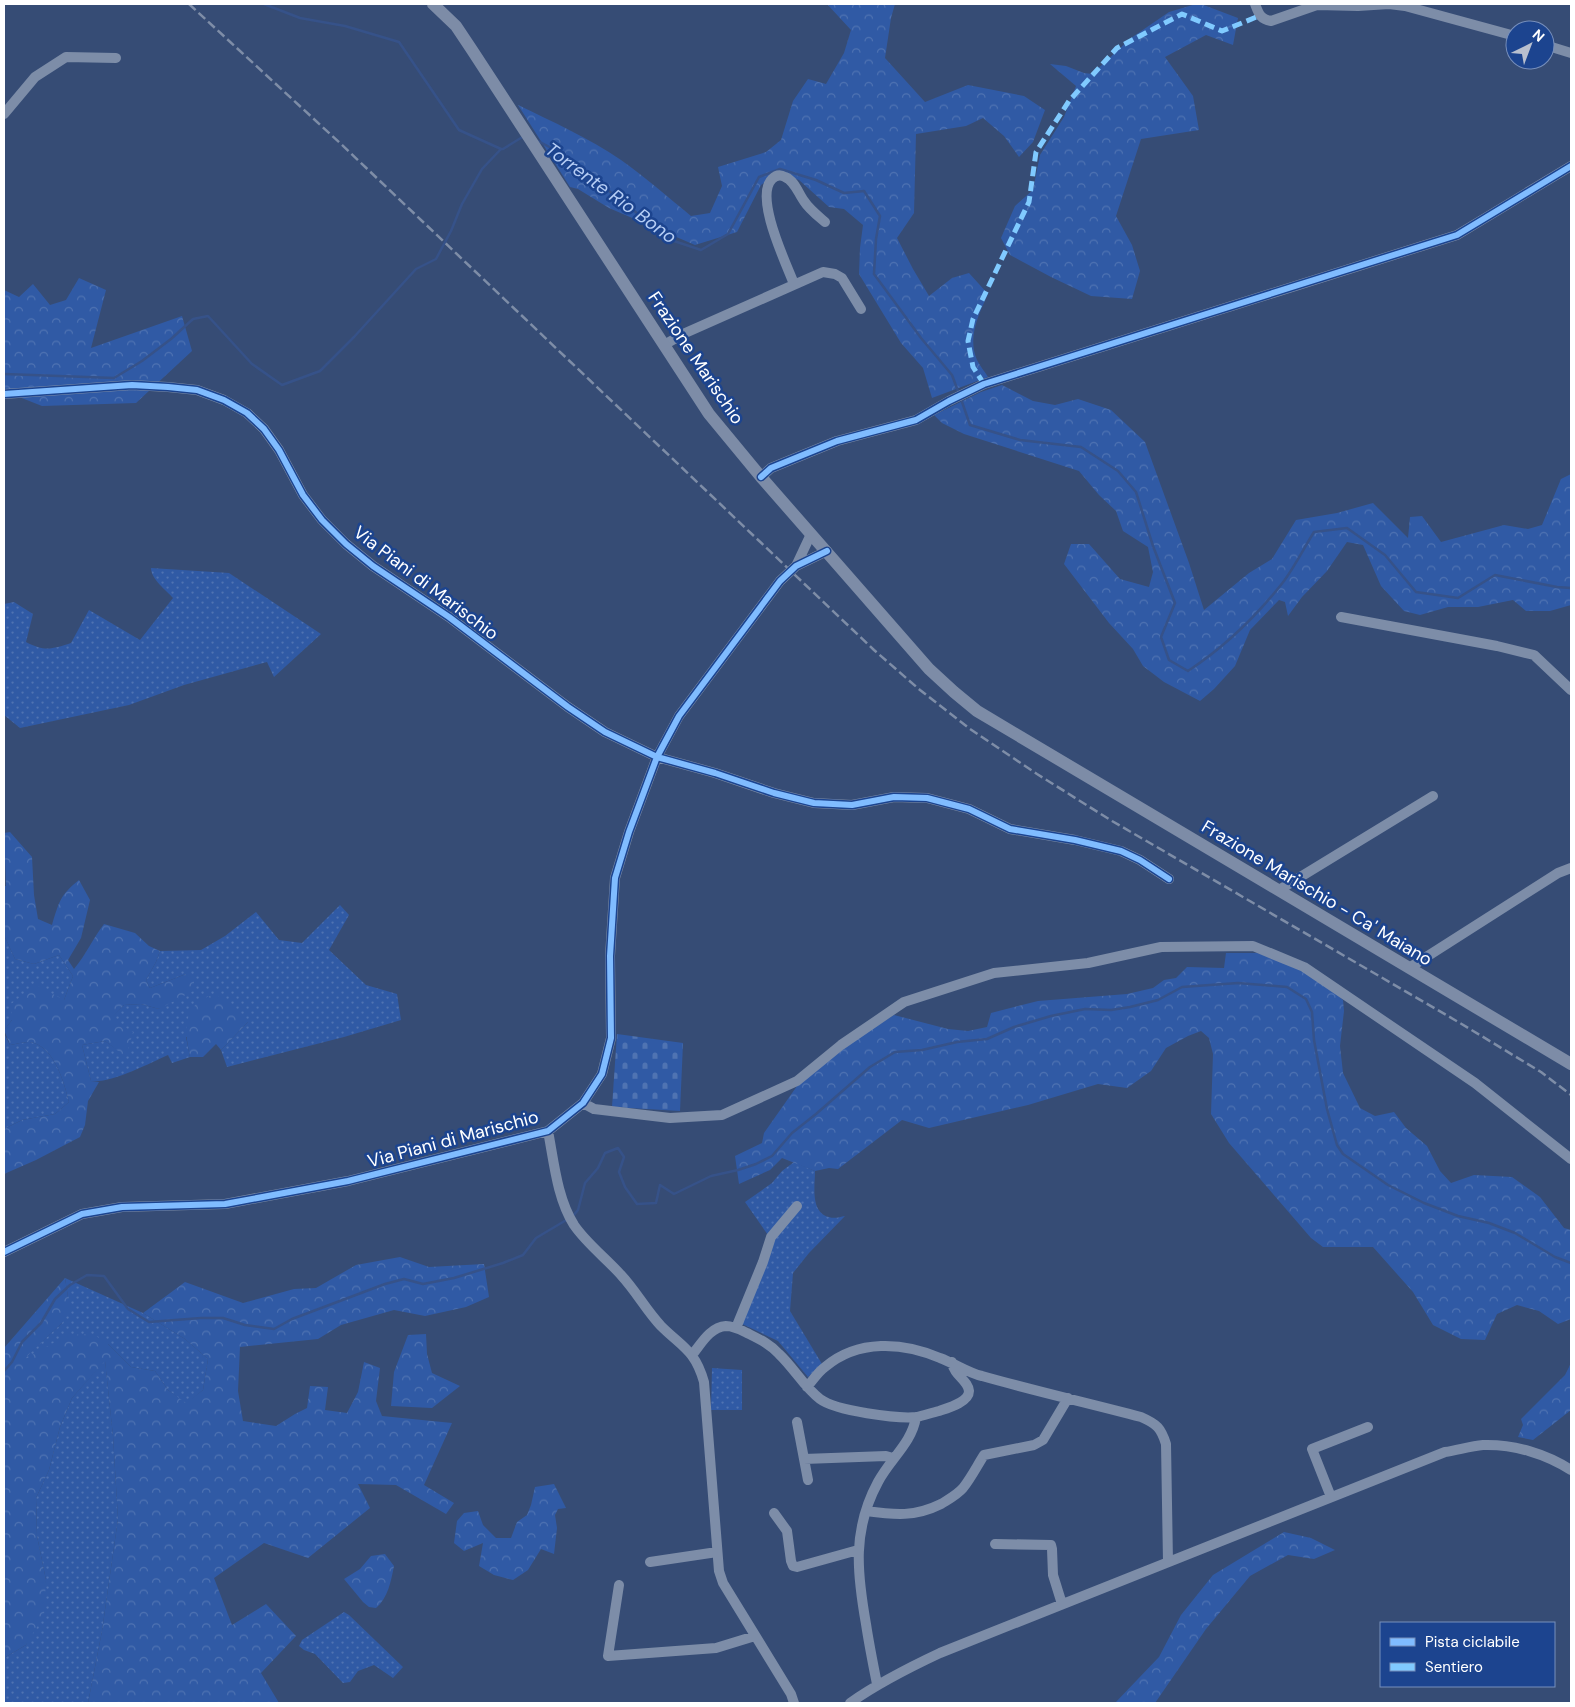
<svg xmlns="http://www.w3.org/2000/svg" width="1575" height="1707" font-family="'DM Sans',sans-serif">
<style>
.grass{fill:url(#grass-dots)}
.forest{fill:url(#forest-crowns)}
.cemetery{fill:url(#cemetery-stones)}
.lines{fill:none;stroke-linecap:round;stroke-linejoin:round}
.stream{stroke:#365289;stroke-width:2.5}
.minor{stroke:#7d8da8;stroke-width:10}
.major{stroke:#7d8ca7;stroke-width:12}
.rail{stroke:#7e8da7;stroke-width:2.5;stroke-dasharray:9 4;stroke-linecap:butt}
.quiet{stroke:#80caff;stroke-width:5;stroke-dasharray:10 5;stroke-linecap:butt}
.cycleway-casing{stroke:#1c448f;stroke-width:9}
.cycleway{stroke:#80bcff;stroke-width:6}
.labels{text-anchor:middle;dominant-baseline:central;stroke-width:5;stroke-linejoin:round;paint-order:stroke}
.street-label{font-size:18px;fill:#fff;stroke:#1c448f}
.water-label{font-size:19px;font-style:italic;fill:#b5cdf5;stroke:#1c448f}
</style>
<defs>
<pattern id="grass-dots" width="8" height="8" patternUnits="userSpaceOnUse" patternTransform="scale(1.25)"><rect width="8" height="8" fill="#305aa5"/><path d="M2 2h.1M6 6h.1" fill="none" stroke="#4f73b2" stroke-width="1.8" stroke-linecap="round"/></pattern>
<pattern id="forest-crowns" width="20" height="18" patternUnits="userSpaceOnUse" patternTransform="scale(1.25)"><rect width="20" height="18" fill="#305aa5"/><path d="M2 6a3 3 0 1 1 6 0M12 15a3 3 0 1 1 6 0" fill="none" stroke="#4f73b2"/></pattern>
<pattern id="cemetery-stones" width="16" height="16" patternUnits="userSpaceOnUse" patternTransform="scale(1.25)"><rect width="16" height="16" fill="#305aa5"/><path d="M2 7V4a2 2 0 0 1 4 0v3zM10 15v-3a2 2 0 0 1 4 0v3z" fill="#4f73b2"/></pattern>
</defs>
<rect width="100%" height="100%" fill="#364c75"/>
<path class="grass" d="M151,568L229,573L321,634L274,677L267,662L184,685L129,705L20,728L4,715V604L14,602L33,614L26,642C45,652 52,649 71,643L89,610L140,640L173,598C166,590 151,579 151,568Z
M340,905L349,915L329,950L366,985L397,994L401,1020L344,1037L227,1067L221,1050L248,1022L186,1037L190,1057L172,1063L168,1055C150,1063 110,1084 91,1081L82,1045L105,1041L126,1056L110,1019L124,1005L141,1004L159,1009L186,974L150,988L146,980L156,962L160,951L201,950L225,936L256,912L279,940L302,943Z
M4,935L15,959L34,964L59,955L73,976L64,1000L12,1020L4,1030Z
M4,1033L10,1045C17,1044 27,1040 34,1043C55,1050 64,1082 69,1102L55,1114L22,1120L4,1129Z
M794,1162L815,1171C815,1186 810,1212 829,1217C834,1219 840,1217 845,1216L809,1253L793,1273L790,1311L822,1364L808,1377L778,1341L740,1323L770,1238L745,1202L772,1183L782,1171Z
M65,1278L143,1313L185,1339L208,1359L203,1390L186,1404L168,1390L155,1371L131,1367L108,1344L19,1363L62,1323L68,1297Z
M105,1360L113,1436L118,1519L102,1631L88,1703H4V1658L26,1645L46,1580L37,1536L36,1498L49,1470L60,1427L72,1398Z
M712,1368L742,1370V1410H711Z
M344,1612L349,1615L403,1667L393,1678L374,1665L358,1671L350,1682L343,1683L315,1654L304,1650L299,1646L302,1640Z"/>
<path class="forest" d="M827,4H895L891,18L885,58L925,102L968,85L1024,96L1045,110L1033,142L1019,157L1004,136L983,118L966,126L916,134L914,213L897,238L913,269L929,296L952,278L969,273L988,294C979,314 967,337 977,360C980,366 985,372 988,377L932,398L923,368L901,343L859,274L860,248L863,225L844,209L829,207L799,180L777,173L761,185L737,232L695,245L609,208L578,189L570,187L518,105C553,122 589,138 621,160C645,177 668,197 691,216L710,213L722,186L718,167L766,152L781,140L793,101L808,79L826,84L844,53L851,30Z
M1196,4H1201L1238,18L1233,45L1206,35L1165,57L1193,96L1199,130L1141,139L1116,216L1132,245L1140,271L1132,299L1091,296L1051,277L1010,255L1001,238L1015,206L1033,190L1040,155L1064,117L1076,86L1050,64L1066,66L1084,73L1092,74L1131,38L1169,12Z
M79,278L106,290L91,348L182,316L192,351L136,403L42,406L4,391V290L19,297L33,284L50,305L66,300Z
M1002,385L1033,401L1055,405L1078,399L1111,410L1145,442L1189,563L1204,610L1249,573L1272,559L1296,520L1337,513L1373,503L1408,538L1410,517L1422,516L1441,542L1504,525L1528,529L1542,525L1561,479L1571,474V605L1550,611H1526L1513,600L1478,607H1448L1420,615L1404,611L1381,586L1363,545L1347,542L1327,571L1302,597L1288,616L1285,602L1279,600L1250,630L1235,666L1214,689L1200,701L1164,682L1143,666L1133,649L1109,623L1064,564L1071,544H1089L1120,579L1149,587L1153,572L1148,547L1123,531L1116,511L1099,495L1079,471L964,434L942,423L934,415L981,392Z
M10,832L32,857L34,895L38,919L52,925C59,902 60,895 79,880L90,900L81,938L68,960L74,969C86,955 93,938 104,924L135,933L149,946L160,951L156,962L146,980L150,988L186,974L194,981L193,991L159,1009L141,1004L124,1005L111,1019L133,1032L126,1057L105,1041L82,1045L91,1081L99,1082L88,1101L85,1125L80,1137L36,1160L4,1174V1129L22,1120L55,1114L69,1102C64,1082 55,1050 34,1043C27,1040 17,1044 10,1045L4,1030L12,1020L11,1004L36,985L64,1000L73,976L59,955L34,964L15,959L4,935V886H6L4,833Z
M1226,953H1257L1293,964L1332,989L1343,1000L1344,1011L1340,1046L1343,1073L1360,1108L1375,1116L1394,1112L1406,1128L1427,1146L1440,1171L1451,1183L1474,1175L1512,1177L1540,1197L1564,1228L1571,1230V1319L1558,1324L1539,1311L1517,1305L1497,1314L1485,1340L1461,1339L1433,1325L1413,1292L1373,1247H1323L1311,1238L1229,1143L1211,1114L1213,1054L1209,1038L1201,1031L1188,1036L1166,1048L1151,1071L1127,1088L1098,1084L1028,1105L929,1128L902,1120L838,1169L829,1168L815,1171L782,1158L770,1170L739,1184L735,1156L762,1143L764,1133L797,1086L827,1061L868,1031L894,1015L948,1029L968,1031L987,1027L991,1013L1038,1001L1127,994L1153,988L1164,980L1176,978L1187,967L1224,968Z
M215,994L235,1008L248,1022L221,1050L216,1044L203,1057H190C186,1038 182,1018 197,1003C202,999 209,996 215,994Z
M400,1257L429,1267L484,1264L489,1297L466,1307L425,1316L394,1310L341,1325L318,1339L240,1347L238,1391L243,1421L276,1426L295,1414L307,1408L310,1386L328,1387L325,1410L347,1413L358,1392L364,1362L380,1368L376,1401L382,1416L452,1423L424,1485L454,1503L446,1514L396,1485L358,1484L370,1508L308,1558L264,1543L214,1578L232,1625L266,1604L296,1636L261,1673L279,1703H88L102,1631L118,1519L113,1436L105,1361L72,1398L60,1427L49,1470L36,1498L37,1536L46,1580L44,1615L26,1645L4,1658V1348L65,1278L68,1297L73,1307L62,1323L22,1361L67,1335L93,1334L108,1344L131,1367L155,1371L168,1390L186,1403L203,1390L208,1359L185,1339L143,1313L185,1282L243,1303L294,1289L316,1288L356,1265Z
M426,1334L427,1354L432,1373L460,1386L432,1408L391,1406L394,1372L408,1335Z
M1571,1363V1410L1533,1440L1518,1437L1523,1425L1521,1419L1565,1375Z
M554,1484L566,1508L558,1509L555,1515L557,1528L554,1554L541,1549L528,1570L513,1580L494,1575L479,1566L483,1543L464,1551L454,1543L457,1521L464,1513L478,1511L483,1525L496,1538H511L517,1522L527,1515L531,1505L535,1487Z
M1284,1532L1311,1538L1335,1550L1314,1559L1288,1555L1250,1576L1206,1629L1155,1703H1115L1159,1657L1181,1615L1213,1575Z
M385,1554L394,1566C391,1581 388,1598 376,1608L369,1607L363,1602L344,1579L360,1569L371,1556Z"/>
<path class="cemetery" d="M617,1034L683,1043L680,1111L612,1107Z"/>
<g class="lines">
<path class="stream" d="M264,4L300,18L345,26L399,42L459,130L501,149
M536,140L561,153L671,240L701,250L728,234L759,177L780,169L816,180L844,193L864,191L880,216L876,239L874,274L921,338L952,375L959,394
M4,374L114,378L142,361L171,339L193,319L208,316L252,364L282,385L320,371L354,337L416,269L436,259L451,231L462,204L482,169L501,149H503L524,136
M961,399L970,425L1020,440L1081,447L1118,471L1136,492L1153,546L1175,603L1161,637L1169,660L1188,671C1226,646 1256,617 1284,581C1295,566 1304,548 1314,532L1347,528L1385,555L1416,592L1458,598L1495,575L1557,587L1571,588
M573,1216L578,1210L585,1183L598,1168L605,1153L618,1148L624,1157L619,1172L625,1187L637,1204L656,1203L660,1185L674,1194L711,1176L738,1170L756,1164L772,1156L792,1133L816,1114L870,1067L895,1052L922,1050L957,1042L987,1039L1014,1027L1051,1016L1085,1009L1111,1010L1130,1007L1158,1000L1182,987L1238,983L1287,987L1306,999L1312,1012L1314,1040L1327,1109L1337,1145L1343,1154L1388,1185L1424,1203L1458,1216L1489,1223L1515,1233L1555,1257L1571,1263
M4,1371L12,1362L22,1342L41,1323L55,1299L70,1285L87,1275L104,1276L128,1309L149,1322L201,1318H223L245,1325L274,1329L292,1319L385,1284L404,1279L423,1284L454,1278L503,1263L523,1255L536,1238L568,1219"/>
<path class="minor" d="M1255,4C1259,14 1260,19 1271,21L1317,5L1358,6L1389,4L1405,6L1515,36
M1545,45L1571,53
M4,114L35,77L66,57L116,58
M794,284C786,263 754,197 772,179C776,175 780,174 785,177C795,181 798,193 804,201C809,209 818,216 825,222
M664,345L683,334L823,272L835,274L842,278L861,309
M4,394L132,385L168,387L197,390L224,400L247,413L264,429L279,450L303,495L322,520L346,544L373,566L449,617L568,707L605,732L657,757L715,773L774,793L814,803L852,805L894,797L927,798L969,809L1010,829L1075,840L1121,851L1140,860L1169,879
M761,477L771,468L837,441L916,420L949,401L984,384L1457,235L1571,166
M796,566L811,534
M1341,617L1497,646L1534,655L1571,690
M1279,890L1433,796
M1409,968L1558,873L1571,868
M583,1103L594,1109L670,1118L722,1115L797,1081L841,1045L904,1002L994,973L1088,963L1161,947L1253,946L1304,967L1475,1083L1571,1159
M548,1131C554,1162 557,1198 574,1225C587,1244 606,1258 621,1275C636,1291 646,1310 661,1326C682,1347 695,1350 704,1382L719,1571L723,1583L791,1694L794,1703
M4,1252L82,1214L122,1207L225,1204L348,1181L548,1131L583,1103L602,1074L611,1038L610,956L615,878L629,832L657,757L679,716L780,581L796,566L827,551
M736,1328L763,1262L771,1237L797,1206
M692,1355C701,1344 710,1327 726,1326C734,1326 741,1330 747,1333C759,1339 770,1344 779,1354C794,1368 804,1387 820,1399C836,1411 897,1419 917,1417C924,1415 932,1413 939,1411C948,1408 969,1402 969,1391C968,1380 954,1376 952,1362
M807,1387C813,1380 818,1372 825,1367C858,1339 903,1342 940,1358C954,1363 968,1373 982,1376C1035,1391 1088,1403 1141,1417C1157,1424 1161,1428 1166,1444L1168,1562
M797,1422L808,1480
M804,1459L886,1456L893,1458
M1331,1497L1312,1449L1368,1427
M866,1511C895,1515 915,1517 941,1504C949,1499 957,1495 963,1488C971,1478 977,1466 984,1455L1034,1445L1043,1440L1068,1398
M774,1513L787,1531L791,1561L793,1566L797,1567L858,1550
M995,1544L1051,1545L1052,1549L1053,1575L1062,1604
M650,1562L717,1552
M619,1585L608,1656L716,1648L755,1636
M877,1684C873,1664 869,1644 866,1624C857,1573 852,1530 878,1482C890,1459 912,1443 916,1417
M850,1703C878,1683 908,1668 940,1653L1445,1452C1458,1450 1471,1446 1483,1445C1514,1444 1546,1454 1571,1470"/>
<path class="major" d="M433,4L456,26L472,50L709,414L761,477L929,669L954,692L977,711L1571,1064"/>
<path class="rail" d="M189,4L341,144L874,650L920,690L970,729L1037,774L1112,821L1460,1023L1541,1072L1571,1095"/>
<path class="quiet" d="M984,384L973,367L968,341L973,319L1029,202L1036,152L1069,101L1117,48L1182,14L1222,31L1259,16"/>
<defs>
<path id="cycleway" d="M4,394L132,385L168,387L197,390L224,400L247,413L264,429L279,450L303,495L322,520L346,544L373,566L449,617L568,707L605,732L657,757L715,773L774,793L814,803L852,805L894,797L927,798L969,809L1010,829L1075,840L1121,851L1140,860L1169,879
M761,477L771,468L837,441L916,420L949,401L984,384L1457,235L1571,166
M4,1252L82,1214L122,1207L225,1204L348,1181L548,1131L583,1103L602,1074L611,1038L610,956L615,878L629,832L657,757L679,716L780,581L796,566L827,551"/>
</defs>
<use href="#cycleway" class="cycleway-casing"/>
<use href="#cycleway" class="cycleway"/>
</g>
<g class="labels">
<g class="street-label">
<text transform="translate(696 358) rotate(56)">Frazione Marischio</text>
<text transform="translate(426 583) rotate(37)">Via Piani di Marischio</text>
<text transform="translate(1317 893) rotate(31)">Frazione Marischio - Ca' Maiano</text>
<text transform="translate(453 1139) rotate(-15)">Via Piani di Marischio</text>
</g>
<g class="water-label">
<text transform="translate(611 193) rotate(36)">Torrente Rio Bono</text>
</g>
</g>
<rect width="1575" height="1707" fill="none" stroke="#ffffff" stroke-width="10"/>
<rect x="1380" y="1622" width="175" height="65" fill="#1c448f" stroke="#778fbc"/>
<rect x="1390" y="1638" width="25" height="8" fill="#80bcff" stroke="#778fbc"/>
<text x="1425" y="1647" font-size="15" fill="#ffffff">Pista ciclabile</text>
<rect x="1390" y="1663" width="25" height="8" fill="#80caff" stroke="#778fbc"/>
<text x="1425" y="1672" font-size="15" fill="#ffffff">Sentiero</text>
<g transform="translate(1530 45) rotate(42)"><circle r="24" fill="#1c448f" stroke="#778fbc"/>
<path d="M0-4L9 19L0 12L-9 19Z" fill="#b9c0cf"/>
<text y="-8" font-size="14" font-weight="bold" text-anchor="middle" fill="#ffffff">N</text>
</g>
</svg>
